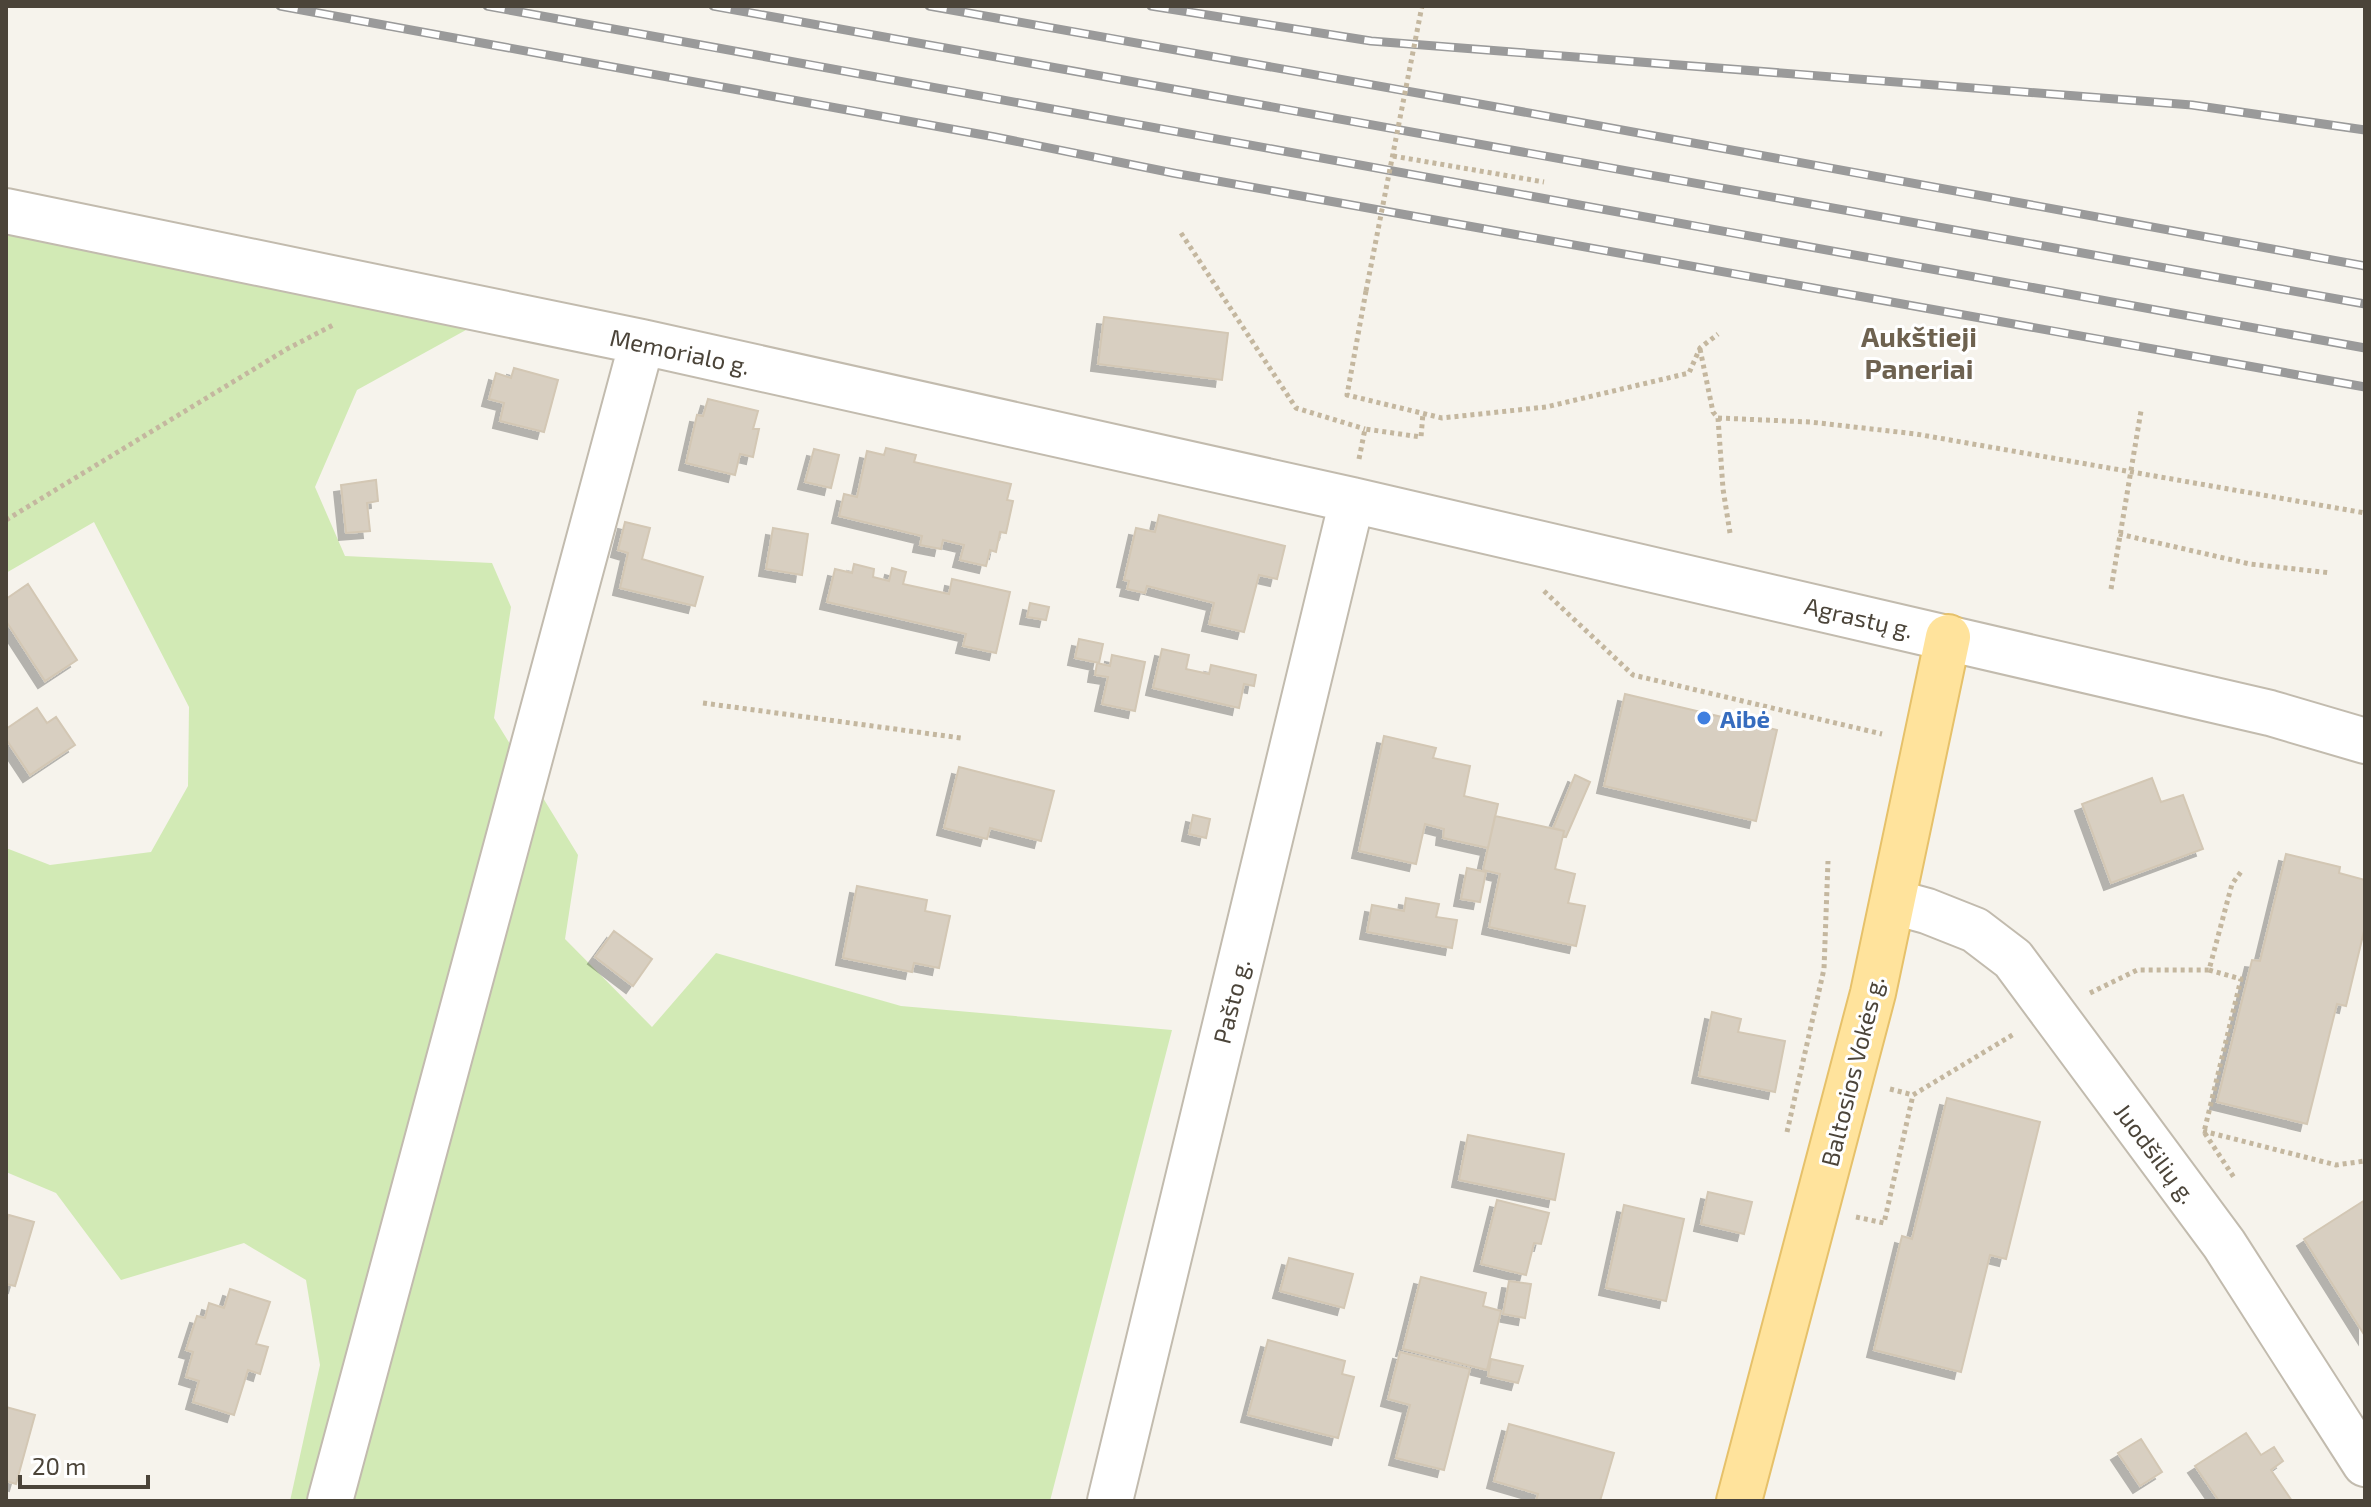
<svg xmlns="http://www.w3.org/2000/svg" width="2371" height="1507" font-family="'Exo 2',sans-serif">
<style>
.green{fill:#d2eab5}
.building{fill:#d8cfc1;stroke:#d3c7b4;stroke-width:2;filter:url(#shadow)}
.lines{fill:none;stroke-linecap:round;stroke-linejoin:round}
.minor-casing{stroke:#c2bbae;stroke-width:48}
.major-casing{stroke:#e6c16a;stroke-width:48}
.path{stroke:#c4b79f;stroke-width:5;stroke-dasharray:4 4;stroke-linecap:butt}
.minor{stroke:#fff;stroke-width:44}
.major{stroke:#ffe39c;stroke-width:44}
.rail-casing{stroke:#9a9a9a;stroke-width:9}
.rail{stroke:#fff;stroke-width:6;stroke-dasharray:18;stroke-linecap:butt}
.path-bridge{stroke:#c4b79f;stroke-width:5;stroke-dasharray:4 4;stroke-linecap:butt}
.shop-dot{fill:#3f7fe0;stroke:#fff;stroke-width:3}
.labels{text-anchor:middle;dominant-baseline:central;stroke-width:6;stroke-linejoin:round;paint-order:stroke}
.street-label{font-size:24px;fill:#4b4439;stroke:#fff}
.shop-label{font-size:24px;font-weight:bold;fill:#366cbe;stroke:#fff;text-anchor:start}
.quarter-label{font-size:28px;font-weight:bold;fill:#6e6250;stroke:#fff}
</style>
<defs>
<filter id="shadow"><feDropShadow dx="-7" dy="7" stdDeviation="0" flood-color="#0004"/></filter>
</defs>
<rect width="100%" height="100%" fill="#f6f3ec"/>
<path class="green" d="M6,230L475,325L357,390L315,487L345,556L492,563L511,607L494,718L578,855L565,939L652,1027L716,953L901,1006L1172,1030L1050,1501H290L320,1365L306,1280L244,1243L121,1280L56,1193L6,1172V848L50,865L151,852L188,786L189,707L94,522L6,573Z"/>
<path class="building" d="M1104,317L1228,333L1222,380L1098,364Z
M514,368L558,380L544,432L500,421L504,403L489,399L496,373L511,378Z
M708,399L758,411L753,429H759L753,457L740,454L735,475L686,463L697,415L703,416Z
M886,448L916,455L914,462L1011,484L1007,500L1013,501L1006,533L1000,532L996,552L990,550L986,566L960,560L964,545L943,540L941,549L920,545L922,536L839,516L844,494L857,497L867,451L884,455Z
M814,449L839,455L831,488L805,482Z
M376,480L378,501L367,503L370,531L346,533L341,485Z
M1159,515L1285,546L1277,579L1259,575L1244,632L1209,624L1214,603L1147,586L1145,593L1127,589L1129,581L1124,580L1136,528L1155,532Z
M625,522L650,528L642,559L703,577L695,606L620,588L628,553L618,550Z
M773,528L808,534L802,575L766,569Z
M854,564L874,569L873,577L889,581L892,568L906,572L903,584L949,594L952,579L1010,592L996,653L963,646L966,634L827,602L835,569L852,573Z
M28,584L77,660L45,681L6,621V599Z
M1030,603L1049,607L1046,620L1027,617Z
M1079,639L1103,644L1099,663L1075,658Z
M1162,649L1189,655L1186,669L1209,674L1211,665L1256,675L1254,686L1244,684L1239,708L1153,688Z
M1112,655L1145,662L1135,711L1102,704L1108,677L1095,675L1097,663L1110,666Z
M1625,694L1777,730L1756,821L1604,786Z
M37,708L47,723L56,717L75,745L30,775L6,739V729Z
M1384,736L1436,748L1433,758L1470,766L1464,796L1498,804L1488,848L1443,838L1444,829L1425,824L1416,864L1359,851Z
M959,767L1054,791L1041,841L990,828L987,839L944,828Z
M1575,775L1590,782L1566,837L1563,836L1564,831L1553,828Z
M2152,778L2161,802L2183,795L2203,849L2111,883L2082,804Z
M1193,815L1210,819L1206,838L1189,834Z
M1495,816L1564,831L1555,869L1575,874L1568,903L1585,906L1576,946L1489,927L1500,874L1483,870Z
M2286,854L2340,867L2339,873L2365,880V927L2346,1006L2337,1004L2307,1124L2217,1102L2252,960L2260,961Z
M1467,868L1486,872L1480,902L1461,899Z
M857,886L927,900L925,911L950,916L939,968L914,963L912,972L843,958Z
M1406,898L1439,904L1436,917L1457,920L1452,948L1367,932L1372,905L1404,911Z
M614,931L652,959L633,986L595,957Z
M1712,1012L1741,1019L1738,1032L1785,1041L1775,1092L1699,1076Z
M1947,1098L2040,1122L2006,1259L1990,1255L1961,1372L1874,1350L1902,1236L1912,1239Z
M1468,1135L1564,1154L1555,1200L1459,1180Z
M1708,1192L1752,1202L1744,1234L1701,1224Z
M1497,1200L1549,1213L1541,1244L1534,1243L1526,1275L1481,1264Z
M2365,1200V1336L2304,1239Z
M1624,1205L1684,1219L1666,1301L1606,1288Z
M9,1215L34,1222L15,1286L6,1284V1224Z
M1289,1258L1353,1274L1344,1308L1280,1291Z
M1421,1277L1486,1293L1483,1306L1501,1311L1487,1370L1403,1349Z
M1509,1281L1531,1284L1525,1318L1503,1314Z
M230,1289L270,1302L256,1344L268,1347L260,1374L248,1370L234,1415L193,1402L199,1381L186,1377L193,1352L186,1350L197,1316L205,1318L209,1303L224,1308Z
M1268,1340L1345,1361L1342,1374L1354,1377L1338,1438L1248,1415Z
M1400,1352L1470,1369L1444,1470L1396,1458L1410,1405L1388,1399Z
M1491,1359L1523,1366L1518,1383L1488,1376Z
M6,1407L35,1415L16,1484L6,1481Z
M1509,1424L1614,1453L1600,1501H1536L1538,1494L1494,1481Z
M2246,1433L2261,1455L2274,1447L2283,1461L2271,1470L2292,1501H2219L2195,1466Z
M2141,1439L2162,1472L2140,1486L2118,1453Z"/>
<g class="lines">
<defs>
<path id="minor" d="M6,211L642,342L1352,500L2270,713L2365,741
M1894,902L1927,911L1975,930L2013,959L2224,1244L2365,1464
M330,1501L642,342
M1110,1501L1352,500"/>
<path id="major" d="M1739,1501L1873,993L1948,637"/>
</defs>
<use href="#minor" class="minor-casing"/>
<use href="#major" class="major-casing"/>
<path class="path" d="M1393,156L1544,182
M1181,233L1296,408L1365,429
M1366,291L1347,395L1442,418L1546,407L1689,373L1700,348L1718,334
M1700,349L1713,412L1718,418L1723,489L1730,533
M1718,418L1810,422L1916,434L2365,513
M1359,459L1365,429L1421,437L1423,413
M6,520L287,349L335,324
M2119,534L2250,564L2331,573
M2111,589L2141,411
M1544,591L1633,675L1882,734
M703,703L961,738
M2209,970L2241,979L2204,1132L2235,1179
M2090,993L2137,970H2209L2232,884L2243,869
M1890,1089L1913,1095
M2203,1131L2336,1165L2365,1161
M1787,1132L1824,969L1828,861
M1856,1217L1884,1223L1913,1095L2014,1034"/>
<use href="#minor" class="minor"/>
<use href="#major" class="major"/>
<defs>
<path id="rail" d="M280,6L995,137L1173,173L2365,387
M487,6L2365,348
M713,6L2365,304
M929,6L1502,108L2365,266
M1151,6L1371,41L2192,105L2365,130"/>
</defs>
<use href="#rail" class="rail-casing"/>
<use href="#rail" class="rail"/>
<path class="path-bridge" d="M1366,291L1422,6"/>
</g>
<circle class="shop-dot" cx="1704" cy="718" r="8"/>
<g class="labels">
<g class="street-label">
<text transform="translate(680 351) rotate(12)">Memorialo g.</text>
<text transform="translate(1859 617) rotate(13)">Agrastų g.</text>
<text transform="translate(1231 1001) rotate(-76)">Pašto g.</text>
<text transform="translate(1852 1071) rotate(-76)">Baltosios Vokės g.</text>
<text transform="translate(2156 1153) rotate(53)">Juodšilių g.</text>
</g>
<g class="shop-label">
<text x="1720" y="718">Aibė</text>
</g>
<g class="quarter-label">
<text x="1919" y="336">Aukštieji<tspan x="1919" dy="32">Paneriai</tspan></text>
</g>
</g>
<rect width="2371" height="1507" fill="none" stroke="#4b4439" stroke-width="16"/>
<path d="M20 1475v12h128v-12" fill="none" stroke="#4b4439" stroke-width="4"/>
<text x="32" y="1475" font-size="24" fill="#4b4439" stroke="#ffffff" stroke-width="6" paint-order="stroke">20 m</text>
</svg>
